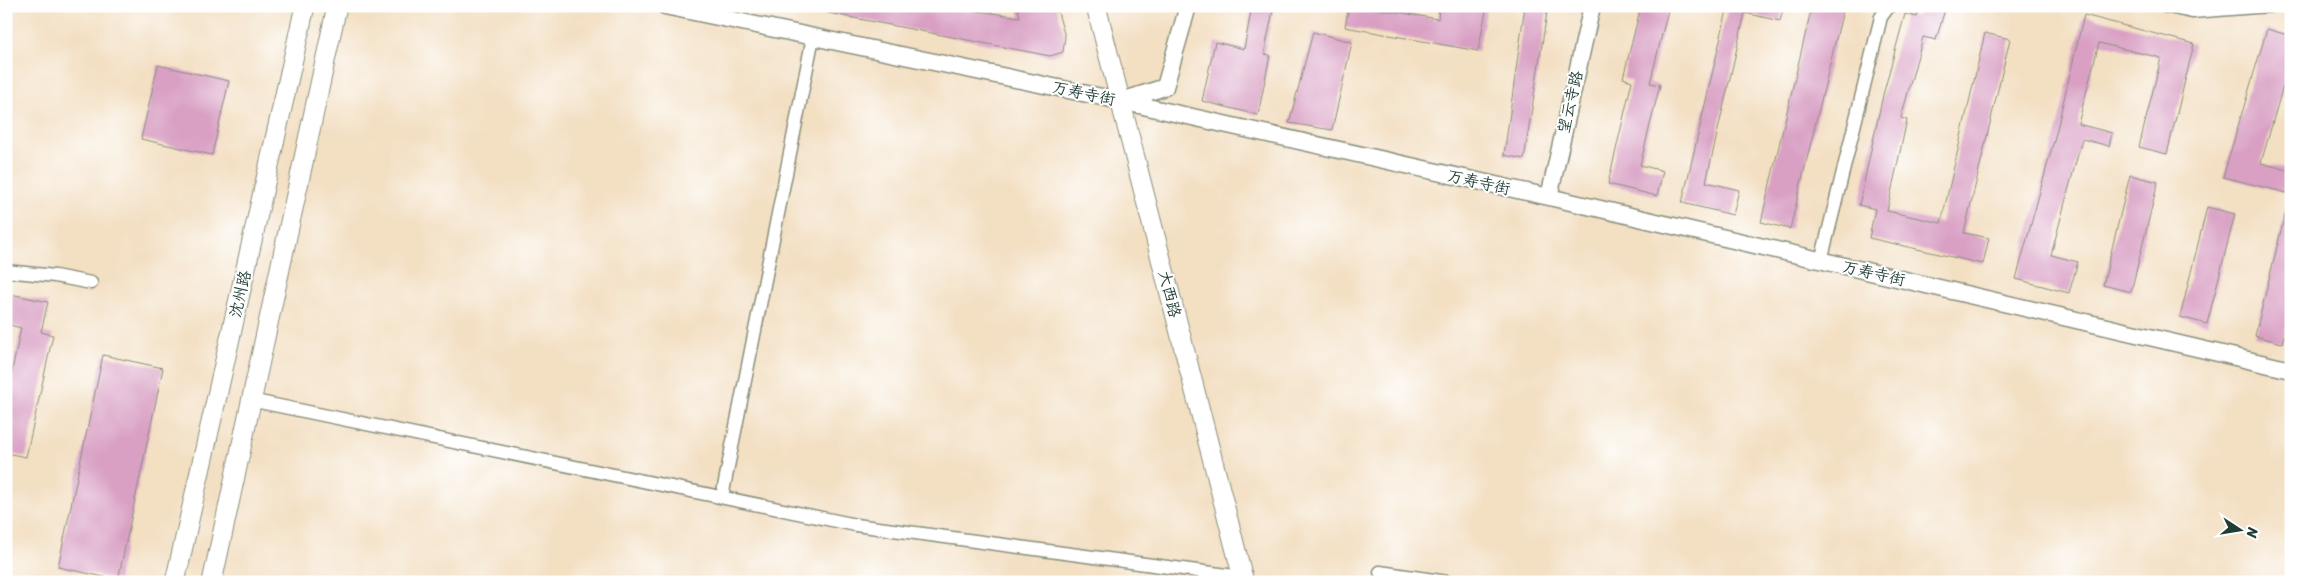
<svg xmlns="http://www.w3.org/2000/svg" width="2297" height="588" font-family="Sriracha,'LXGW WenKai TC',sans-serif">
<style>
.building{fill:#d9a0c4}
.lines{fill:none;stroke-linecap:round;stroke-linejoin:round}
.minor-casing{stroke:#898e7b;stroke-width:15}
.tertiary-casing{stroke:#898e7b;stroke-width:19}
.secondary-casing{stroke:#898e7b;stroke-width:21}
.minor{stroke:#fff;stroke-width:12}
.tertiary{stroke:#fff;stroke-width:16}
.secondary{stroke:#fff;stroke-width:19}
.labels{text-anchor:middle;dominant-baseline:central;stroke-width:4;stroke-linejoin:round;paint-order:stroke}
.street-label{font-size:16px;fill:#1f3d34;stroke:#fff}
</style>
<rect width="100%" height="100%" fill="#fff"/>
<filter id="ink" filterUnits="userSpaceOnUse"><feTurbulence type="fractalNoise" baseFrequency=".02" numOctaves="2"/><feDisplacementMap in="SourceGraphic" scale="10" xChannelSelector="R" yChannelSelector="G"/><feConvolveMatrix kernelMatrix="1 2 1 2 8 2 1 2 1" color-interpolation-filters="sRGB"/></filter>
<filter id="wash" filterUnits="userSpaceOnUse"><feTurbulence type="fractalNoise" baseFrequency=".0096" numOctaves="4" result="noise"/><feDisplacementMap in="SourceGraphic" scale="20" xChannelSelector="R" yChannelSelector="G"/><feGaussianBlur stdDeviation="1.12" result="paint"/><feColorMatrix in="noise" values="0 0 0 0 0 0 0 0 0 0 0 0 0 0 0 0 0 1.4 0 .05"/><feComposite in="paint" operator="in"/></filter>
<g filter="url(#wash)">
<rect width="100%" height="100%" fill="#f3dfc2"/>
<g id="blocks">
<path class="building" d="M828,6H943L1020,17L1017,6H1056L1065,37L1063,52L1050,56L828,13Z
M1252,6H1274L1264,54L1270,55L1258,115L1202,101L1215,42L1244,49Z
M1349,6H1361L1438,19L1439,6H1487L1478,51L1345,27Z
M1525,6H1548L1524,159L1504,155Z
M1641,6H1669L1650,83L1660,85L1640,165L1663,171L1657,196L1608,184L1632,81L1623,78Z
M1728,6H1784L1780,21L1745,13L1706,182L1739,190L1733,215L1682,203Z
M1812,6H1844L1790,229L1761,222Z
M1920,6H1946L1936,40L1923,37L1901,118L1907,120L1887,211L1941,223L1985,33L2010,39L1964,233L1989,238L1983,264L1869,238L1875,209L1859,205L1883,95L1905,14L1917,17Z
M2084,15L2194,44L2167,154L2139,147L2161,58L2099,43L2078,124L2112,133L2109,146L2082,139L2051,255L2078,262L2069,293L2016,279L2056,133Z
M2267,29L2291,36V58L2261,163L2291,171V194L2223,177Z
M1313,32L1352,42L1332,130L1289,123Z
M158,65L229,81L212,155L141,139Z
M2130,175L2158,182L2131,292L2103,285Z
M2207,207L2235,214L2207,324L2180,317Z
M2286,210L2291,211V310L2282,343L2255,336Z
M6,293L48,302L41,332L53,335L26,457L6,453V399L21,328L6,324Z
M103,355L163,368L118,580L58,567Z"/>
</g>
</g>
<g filter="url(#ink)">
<use href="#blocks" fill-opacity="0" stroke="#898e7b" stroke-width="1"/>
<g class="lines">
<defs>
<path id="minor" d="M2164,6L2192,12L2269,6
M1821,261L1881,17L1889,6
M6,271L55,276L91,283
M250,400L856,525L1242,577
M722,497L813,37
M1380,572L1447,582"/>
<path id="tertiary" d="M665,6L1121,101L1549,197L2291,370
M1121,101L1165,87L1188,6
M1549,197L1592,6"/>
<path id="secondary" d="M1096,6L1244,582
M175,582L305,6
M212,582L337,6"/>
</defs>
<use href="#minor" class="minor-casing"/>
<use href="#tertiary" class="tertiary-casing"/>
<use href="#secondary" class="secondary-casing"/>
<use href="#minor" class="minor"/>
<use href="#tertiary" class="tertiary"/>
<use href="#secondary" class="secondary"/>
</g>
</g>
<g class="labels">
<g class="street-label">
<text transform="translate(1084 93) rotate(12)">万寿寺街</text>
<text transform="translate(1570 102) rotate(-77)">望云寺路</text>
<text transform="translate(1479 182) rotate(13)">万寿寺街</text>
<text transform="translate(1874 273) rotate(13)">万寿寺街</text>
<text transform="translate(240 294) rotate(-77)">沈州路</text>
<text transform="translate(1170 294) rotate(76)">大西路</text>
</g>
</g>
<rect width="2297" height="588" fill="none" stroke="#fff" stroke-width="25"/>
<g transform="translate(2240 530) rotate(102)" stroke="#ffffff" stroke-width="4" paint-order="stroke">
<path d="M0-4L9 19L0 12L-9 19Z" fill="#1f3d34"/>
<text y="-8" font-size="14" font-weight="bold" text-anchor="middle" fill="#1f3d34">N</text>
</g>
</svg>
